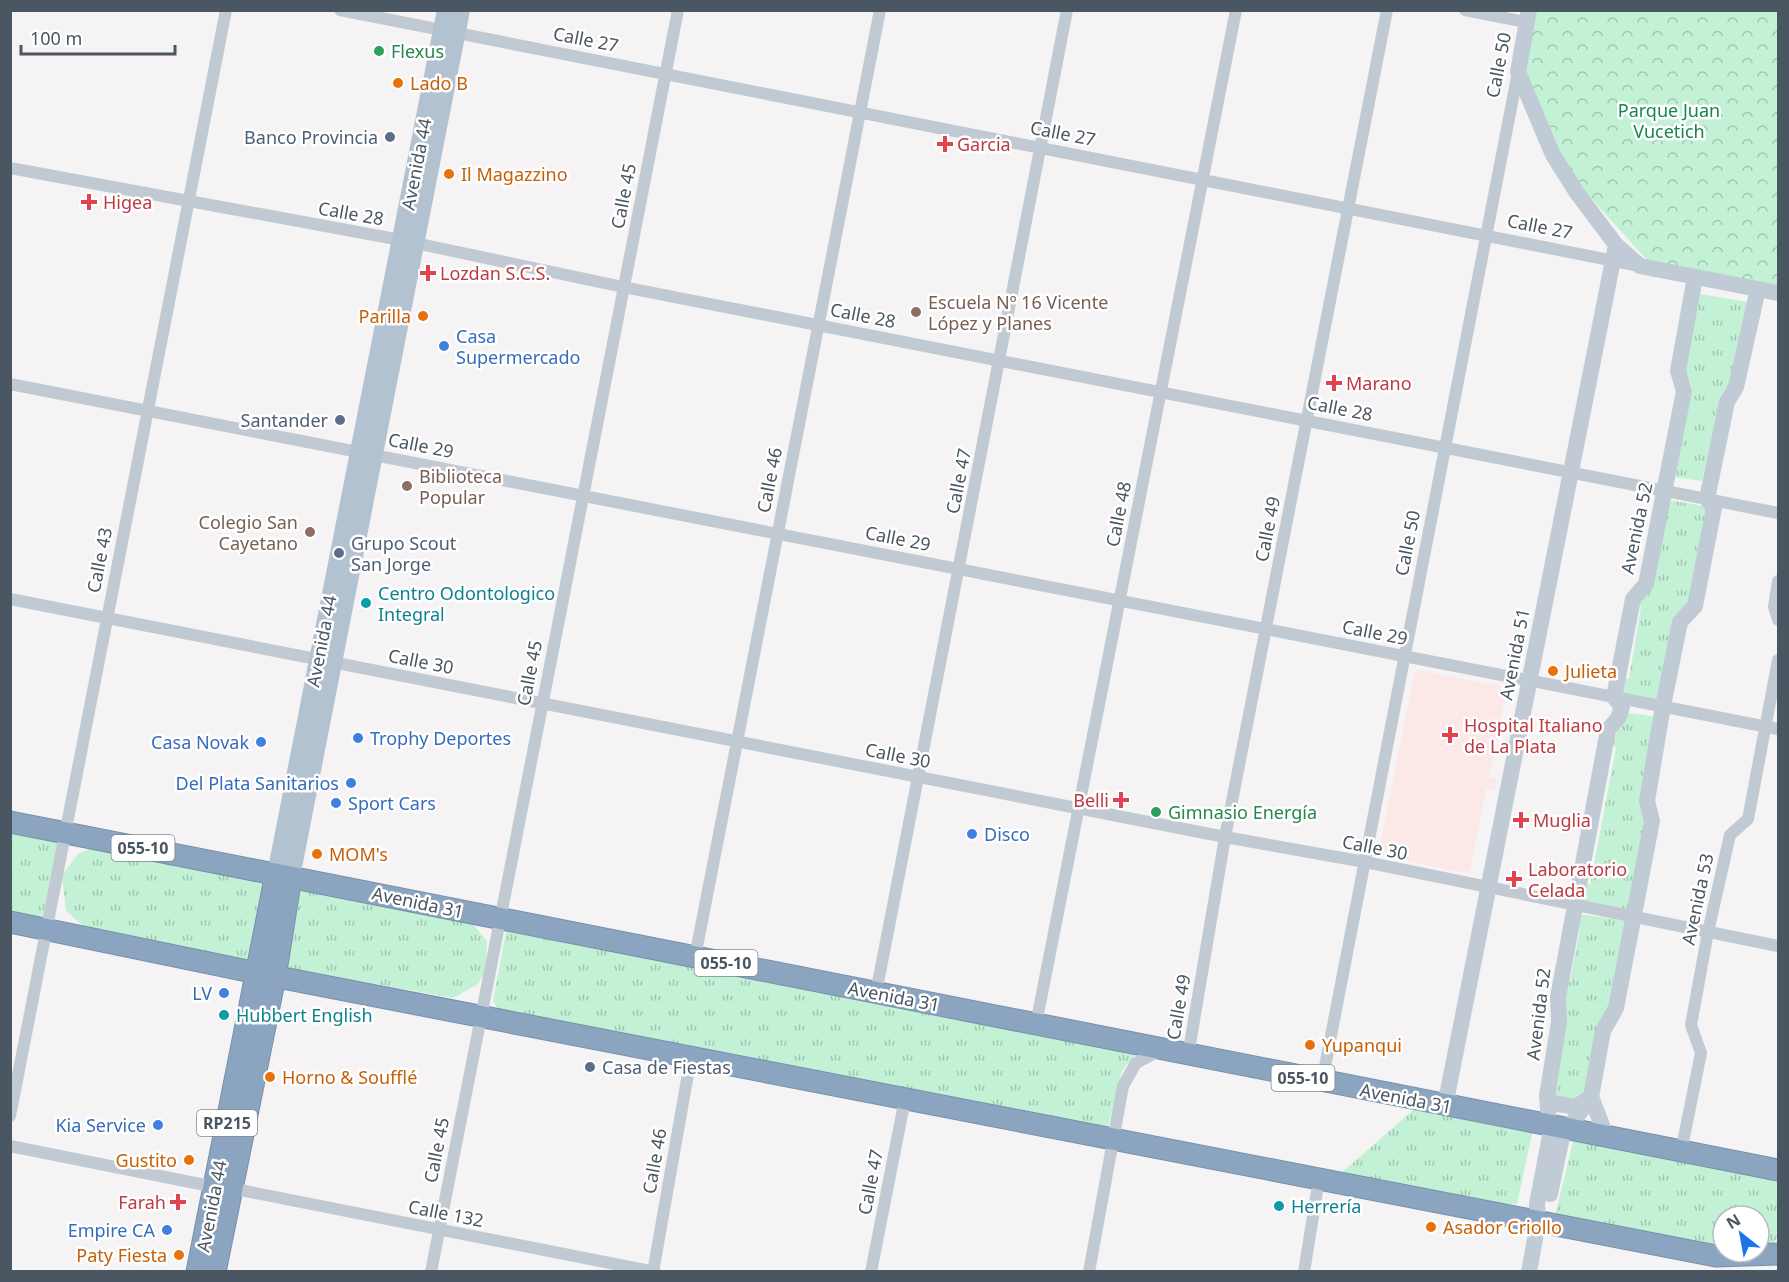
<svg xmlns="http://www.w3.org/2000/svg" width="1789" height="1282" font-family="'Noto Sans',sans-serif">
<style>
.medical{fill:#fce8e6}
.grass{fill:url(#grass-tufts)}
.park{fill:url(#park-crowns)}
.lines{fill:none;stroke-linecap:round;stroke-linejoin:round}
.highway-casing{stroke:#7690ad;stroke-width:23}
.street{stroke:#c1cad2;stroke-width:12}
.secondary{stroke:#c1cbd6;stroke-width:16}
.primary{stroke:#b3c2d1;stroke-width:18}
.highway{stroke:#8ba5c1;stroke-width:21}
.leisure-dot{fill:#2e9e5b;stroke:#fff;stroke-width:2}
.food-dot{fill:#e8710a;stroke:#fff;stroke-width:2}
.service-dot{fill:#5c6f8a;stroke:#fff;stroke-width:2}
.health-dot{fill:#e0444e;stroke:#fff;stroke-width:2}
.education-dot{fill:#8d6e63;stroke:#fff;stroke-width:2}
.shop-dot{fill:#3f7fe0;stroke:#fff;stroke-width:2}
.culture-dot{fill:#0f9aa8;stroke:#fff;stroke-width:2}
.labels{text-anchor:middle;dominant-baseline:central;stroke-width:5;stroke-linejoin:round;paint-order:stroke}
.shield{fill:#fff;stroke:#808990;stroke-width:1.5}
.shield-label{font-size:16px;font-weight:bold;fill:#4a5661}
.street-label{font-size:18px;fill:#4a5661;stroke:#fff}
.leisure-label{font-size:18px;fill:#27864d;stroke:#fff;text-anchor:start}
.food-label{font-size:18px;fill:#c56008;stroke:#fff;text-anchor:start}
.park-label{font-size:18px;fill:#17864f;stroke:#fff}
.service-label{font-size:18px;fill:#4e5e75;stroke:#fff;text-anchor:end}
.health-label{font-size:18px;fill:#be3a42;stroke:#fff;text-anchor:start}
.education-label{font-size:18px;fill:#785e54;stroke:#fff;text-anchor:start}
.shop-label{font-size:18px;fill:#366cbe;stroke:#fff;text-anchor:end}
.culture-label{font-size:18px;fill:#0d838f;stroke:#fff;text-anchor:start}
</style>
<defs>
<pattern id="grass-tufts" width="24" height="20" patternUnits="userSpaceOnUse" patternTransform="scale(1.5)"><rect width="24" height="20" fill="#c3f1d5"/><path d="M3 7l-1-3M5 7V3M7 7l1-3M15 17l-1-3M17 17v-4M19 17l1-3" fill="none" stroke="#a0c6b0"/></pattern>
<pattern id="park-crowns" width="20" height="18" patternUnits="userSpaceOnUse" patternTransform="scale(1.5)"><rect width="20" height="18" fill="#c3f1d5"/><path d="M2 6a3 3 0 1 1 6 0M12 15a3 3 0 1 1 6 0" fill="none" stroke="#a0c6b0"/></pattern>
</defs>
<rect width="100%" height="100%" fill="#f5f3f3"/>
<path class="medical" d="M1419,670L1502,687L1506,692L1489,777L1497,779L1495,790L1486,789L1470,870L1464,873L1382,855L1379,851L1414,674Z"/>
<path class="grass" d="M1700,294L1748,302L1734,380L1723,392L1702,481L1674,477L1692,387L1685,368Z
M1669,500L1709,507L1687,608L1658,702L1621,696L1623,678L1629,679L1641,607L1638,603Z
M1628,713L1657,717L1647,823L1630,910L1580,902L1584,880L1590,885L1616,748L1611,743Z
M10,827L59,836L42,919L11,912Z
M97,845L260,877L267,888L253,956L246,960L87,929L66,911L62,875L78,854Z
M304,887L466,916L487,941L486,970L478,984L453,998L288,968L282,960L296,891Z
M1578,914L1628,921L1611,1010L1584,1099L1553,1097L1561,996L1570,981L1580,928L1576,923Z
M513,928L1140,1049L1122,1071L1108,1127L498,1010L493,1001L506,932Z
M1418,1106L1533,1129L1517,1204L1501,1205L1340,1174Z
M1574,1137L1778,1174V1236L1771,1247L1759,1248V1216H1723V1247L1555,1216Z"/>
<path class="park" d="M1535,11H1778V286L1649,262L1568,173L1523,70Z"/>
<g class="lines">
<defs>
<path id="highway" d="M10,822L1778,1170
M10,922L257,973L1716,1256L1778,1254
M197,1272L276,874
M215,1272L275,977L291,877"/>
</defs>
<use href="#highway" class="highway-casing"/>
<path class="street" d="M340,10L1640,266
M1465,10L1526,22
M10,168L401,240L623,287L1778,513
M10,384L1778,729
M1778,581L1774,607L1778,620
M10,599L1225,837L1365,862L1778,946
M695,957L880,10
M876,993L1067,10
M1036,1024L1236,10
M1188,1056L1225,837L1387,10
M1322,1082L1518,72
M10,1116L226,10
M10,1146L215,1187
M1681,1152L1701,1053L1691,1025L1708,932L1730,835L1748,819L1778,660
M230,1188L655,1272
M431,1272C515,851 595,431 678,10
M653,1272L691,1057
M871,1272L905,1099
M1089,1272L1123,1086L1136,1063L1161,1050
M1304,1272L1319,1179"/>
<path class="secondary" d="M1529,10L1518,72L1553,155L1577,193L1616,245L1640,266L1778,293
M1547,1096L1552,1103L1576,1107L1588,1099
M1591,1097L1607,1138
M1445,1106L1616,245
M1550,1194L1562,1137L1591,1097L1603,1031L1616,1008L1652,821L1647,801L1663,706L1680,622L1695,606L1714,508L1707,499L1727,402L1736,387L1758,289
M1529,1272L1538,1222L1537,1204L1550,1136L1547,1096L1559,1022L1558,997L1608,730L1618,718L1622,707L1614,697L1633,599L1646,584L1684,391L1678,371L1695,277"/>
<path class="primary" d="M276,874L446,10
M291,877L461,10"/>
<use href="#highway" class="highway"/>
</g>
<g class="leisure-dot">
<circle cx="379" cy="51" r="6"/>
<circle cx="1156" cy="812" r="6"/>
</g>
<g class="food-dot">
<circle cx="398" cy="83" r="6"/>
<circle cx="449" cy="174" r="6"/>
<circle cx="423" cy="316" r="6"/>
<circle cx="1553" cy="671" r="6"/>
<circle cx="317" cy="854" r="6"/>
<circle cx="1310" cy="1045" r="6"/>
<circle cx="270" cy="1077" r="6"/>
<circle cx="189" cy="1160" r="6"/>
<circle cx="1431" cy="1227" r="6"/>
<circle cx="179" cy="1255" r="6"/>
</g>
<g class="service-dot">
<circle cx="390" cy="137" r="6"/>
<circle cx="340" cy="420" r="6"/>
<circle cx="339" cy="553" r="6"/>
<circle cx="590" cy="1067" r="6"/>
</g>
<g class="health-dot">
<path d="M942 135h6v6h6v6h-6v6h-6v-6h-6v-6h6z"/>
<path d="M86 193h6v6h6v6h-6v6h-6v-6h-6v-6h6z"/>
<path d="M425 264h6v6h6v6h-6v6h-6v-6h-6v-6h6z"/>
<path d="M1331 374h6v6h6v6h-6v6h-6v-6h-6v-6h6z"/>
<path d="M1447 726h6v6h6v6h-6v6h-6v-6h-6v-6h6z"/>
<path d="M1118 791h6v6h6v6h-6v6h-6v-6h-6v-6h6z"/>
<path d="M1518 811h6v6h6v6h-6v6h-6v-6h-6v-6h6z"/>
<path d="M1511 870h6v6h6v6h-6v6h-6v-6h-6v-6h6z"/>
<path d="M175 1193h6v6h6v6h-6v6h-6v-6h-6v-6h6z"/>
</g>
<g class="education-dot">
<circle cx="916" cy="312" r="6"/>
<circle cx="407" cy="486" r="6"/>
<circle cx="310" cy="532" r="6"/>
</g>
<g class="shop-dot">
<circle cx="444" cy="346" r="6"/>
<circle cx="358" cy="738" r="6"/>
<circle cx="261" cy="742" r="6"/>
<circle cx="351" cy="783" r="6"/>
<circle cx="336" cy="803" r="6"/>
<circle cx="972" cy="834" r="6"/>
<circle cx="224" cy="993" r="6"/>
<circle cx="158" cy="1125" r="6"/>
<circle cx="167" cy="1230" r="6"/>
</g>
<g class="culture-dot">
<circle cx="366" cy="603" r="6"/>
<circle cx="224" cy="1015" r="6"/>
<circle cx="1279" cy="1206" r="6"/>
</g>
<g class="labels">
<g class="shield">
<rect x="111.5" y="835" width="63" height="26" rx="4.5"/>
<rect x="694.5" y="950" width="63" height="26" rx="4.5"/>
<rect x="1271.5" y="1065" width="63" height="26" rx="4.5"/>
<rect x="197" y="1110" width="60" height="26" rx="4.5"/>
</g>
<g class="shield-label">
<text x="143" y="848">055-10</text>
<text x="726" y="963">055-10</text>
<text x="1303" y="1078">055-10</text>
<text x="227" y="1123">RP215</text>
</g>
<g class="street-label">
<text transform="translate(586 39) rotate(11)">Calle 27</text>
<text transform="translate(1498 65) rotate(-79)">Calle 50</text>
<text transform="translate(1063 133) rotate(11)">Calle 27</text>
<text transform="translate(416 164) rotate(-79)">Avenida 44</text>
<text transform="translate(623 196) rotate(-79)">Calle 45</text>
<text transform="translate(351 213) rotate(10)">Calle 28</text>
<text transform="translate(1540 226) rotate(11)">Calle 27</text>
<text transform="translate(863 315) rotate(11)">Calle 28</text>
<text transform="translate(1340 408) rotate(11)">Calle 28</text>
<text transform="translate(421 445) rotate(11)">Calle 29</text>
<text transform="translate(769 480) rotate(-79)">Calle 46</text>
<text transform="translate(958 481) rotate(-79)">Calle 47</text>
<text transform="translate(1118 514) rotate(-79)">Calle 48</text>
<text transform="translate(1636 528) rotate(-78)">Avenida 52</text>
<text transform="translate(1267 529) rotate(-79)">Calle 49</text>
<text transform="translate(898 538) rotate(11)">Calle 29</text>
<text transform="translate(1407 543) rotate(-79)">Calle 50</text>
<text transform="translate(99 560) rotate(-79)">Calle 43</text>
<text transform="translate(1375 632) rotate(11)">Calle 29</text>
<text transform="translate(321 641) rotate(-79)">Avenida 44</text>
<text transform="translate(1514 654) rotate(-79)">Avenida 51</text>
<text transform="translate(421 661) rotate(11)">Calle 30</text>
<text transform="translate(529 673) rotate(-79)">Calle 45</text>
<text transform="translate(898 755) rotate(11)">Calle 30</text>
<text transform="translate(1375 847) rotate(11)">Calle 30</text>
<text transform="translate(1697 899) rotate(-78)">Avenida 53</text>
<text transform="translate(418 902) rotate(12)">Avenida 31</text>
<text transform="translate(894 996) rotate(11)">Avenida 31</text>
<text transform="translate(1178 1007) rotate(-80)">Calle 49</text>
<text transform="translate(1538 1014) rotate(-83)">Avenida 52</text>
<text transform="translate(1406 1098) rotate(11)">Avenida 31</text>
<text transform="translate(436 1150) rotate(-79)">Calle 45</text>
<text transform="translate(654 1161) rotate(-80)">Calle 46</text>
<text transform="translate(870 1182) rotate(-79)">Calle 47</text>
<text transform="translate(211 1206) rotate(-79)">Avenida 44</text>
<text transform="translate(446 1213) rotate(11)">Calle 132</text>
</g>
<g class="leisure-label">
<text x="391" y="51">Flexus</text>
<text x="1168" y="812">Gimnasio Energía</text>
</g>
<g class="food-label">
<text x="410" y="83">Lado B</text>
<text x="461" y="174">Il Magazzino</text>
<text x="411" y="316" text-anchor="end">Parilla</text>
<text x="1565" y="671">Julieta</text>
<text x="329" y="854">MOM's</text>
<text x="1322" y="1045">Yupanqui</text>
<text x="282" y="1077">Horno &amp; Soufflé</text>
<text x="177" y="1160" text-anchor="end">Gustito</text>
<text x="1443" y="1227">Asador Criollo</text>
<text x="167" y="1255" text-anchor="end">Paty Fiesta</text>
</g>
<g class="park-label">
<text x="1669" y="110">Parque Juan<tspan x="1669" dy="21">Vucetich</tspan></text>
</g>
<g class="service-label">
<text x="378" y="137">Banco Provincia</text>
<text x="328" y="420">Santander</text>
<text x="351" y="543" text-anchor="start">Grupo Scout<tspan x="351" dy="21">San Jorge</tspan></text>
<text x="602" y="1067" text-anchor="start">Casa de Fiestas</text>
</g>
<g class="health-label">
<text x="957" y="144">Garcia</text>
<text x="103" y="202">Higea</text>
<text x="440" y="273">Lozdan S.C.S.</text>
<text x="1346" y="383">Marano</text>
<text x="1464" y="725">Hospital Italiano<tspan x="1464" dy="21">de La Plata</tspan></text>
<text x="1109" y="800" text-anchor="end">Belli</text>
<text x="1533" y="820">Muglia</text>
<text x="1528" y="869">Laboratorio<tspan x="1528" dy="21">Celada</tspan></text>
<text x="166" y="1202" text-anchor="end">Farah</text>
</g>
<g class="education-label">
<text x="928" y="302">Escuela Nº 16 Vicente<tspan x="928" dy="21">López y Planes</tspan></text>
<text x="419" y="476">Biblioteca<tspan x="419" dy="21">Popular</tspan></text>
<text x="298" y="522" text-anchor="end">Colegio San<tspan x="298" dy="21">Cayetano</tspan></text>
</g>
<g class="shop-label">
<text x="456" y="336" text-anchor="start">Casa<tspan x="456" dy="21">Supermercado</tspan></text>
<text x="370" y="738" text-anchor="start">Trophy Deportes</text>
<text x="249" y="742">Casa Novak</text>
<text x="339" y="783">Del Plata Sanitarios</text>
<text x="348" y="803" text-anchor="start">Sport Cars</text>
<text x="984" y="834" text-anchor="start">Disco</text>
<text x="212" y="993">LV</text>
<text x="146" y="1125">Kia Service</text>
<text x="155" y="1230">Empire CA</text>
</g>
<g class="culture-label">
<text x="378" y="593">Centro Odontologico<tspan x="378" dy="21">Integral</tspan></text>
<text x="236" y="1015">Hubbert English</text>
<text x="1291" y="1206">Herrería</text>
</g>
</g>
<rect width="1789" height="1282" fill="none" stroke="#4a5661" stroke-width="24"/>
<g transform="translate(1741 1234) rotate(329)"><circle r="28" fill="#ffffff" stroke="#b7bbc0" stroke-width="1.5"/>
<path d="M0-4.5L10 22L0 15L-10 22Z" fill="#1a73e8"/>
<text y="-9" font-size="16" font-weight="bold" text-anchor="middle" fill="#4a5661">N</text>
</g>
<path d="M21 45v9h154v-9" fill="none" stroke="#4a5661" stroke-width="3"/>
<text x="30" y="45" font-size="18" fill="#4a5661" stroke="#ffffff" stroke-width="4.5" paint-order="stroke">100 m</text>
</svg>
